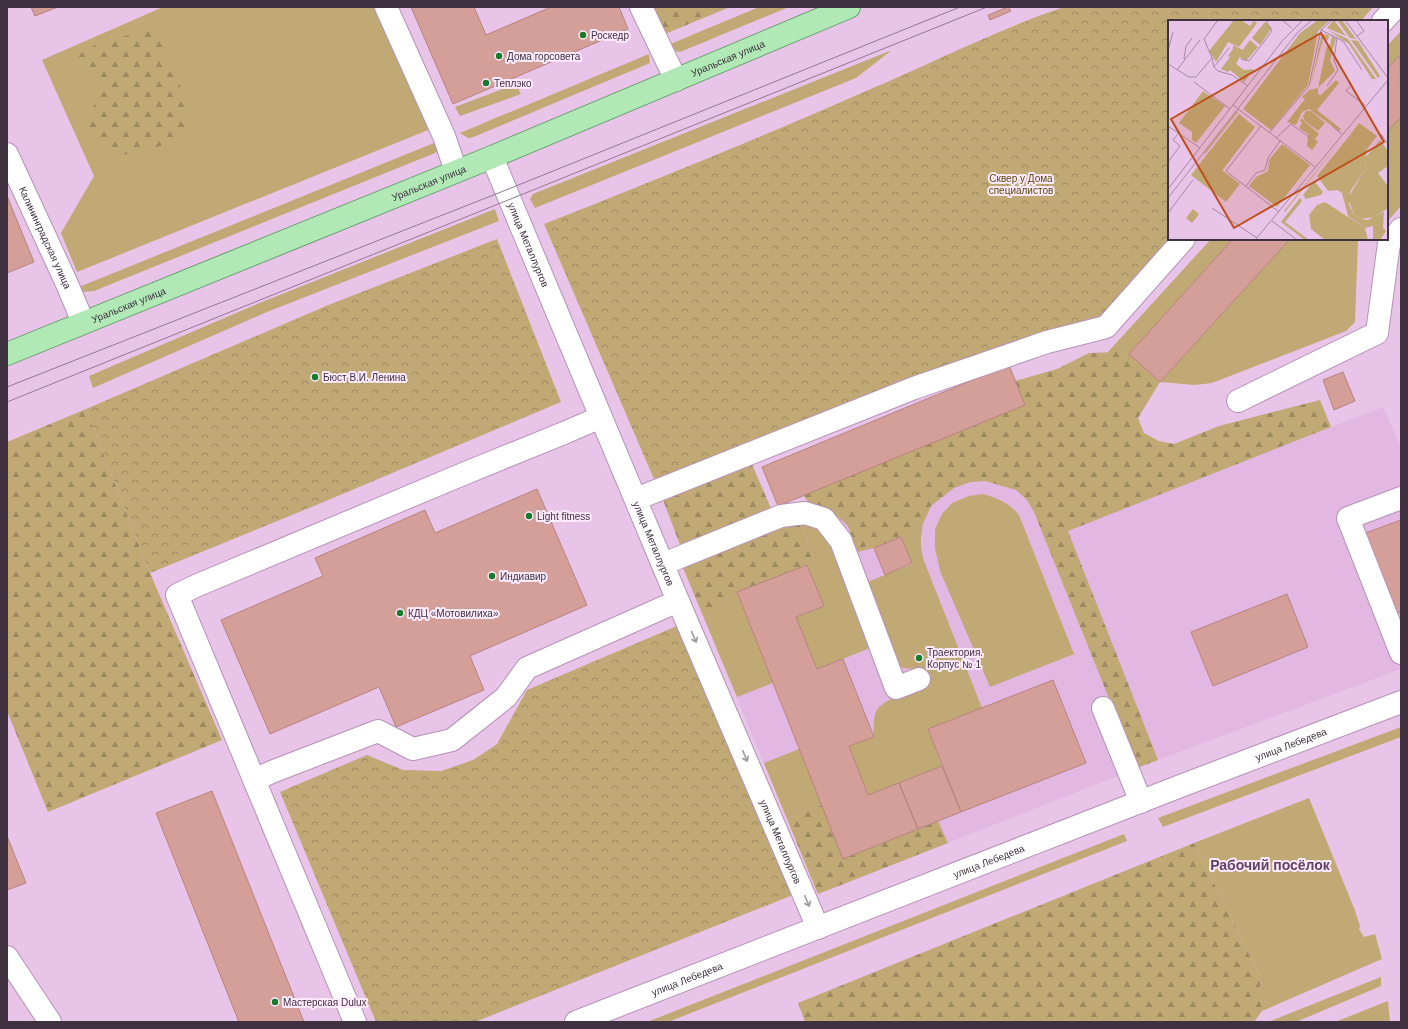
<svg xmlns="http://www.w3.org/2000/svg" width="1408" height="1029" font-family="Helvetica,sans-serif">
<style>
.built{fill:#e2b7e2}
.grass{fill:#c0a975}
.forest{fill:url(#forest-firs)}
.park{fill:url(#park-crowns)}
.building{fill:#d49f98;stroke:#b6837d}
.lines{fill:none;stroke-linecap:round;stroke-linejoin:round}
.minor-casing{stroke:#b692b6;stroke-width:24}
.major-casing{stroke:#679e6d;stroke-width:24}
.minor{stroke:#fff;stroke-width:22}
.major{stroke:#b0e8b6;stroke-width:22}
.tram{stroke:#917891;stroke-width:1}
.oneway{stroke:#9f989f}
.poi-dot{fill:#167b2d;stroke:#ffebfe;stroke-width:1.5}
.labels{text-anchor:middle;dominant-baseline:central;stroke-width:4;stroke-linejoin:round;paint-order:stroke}
.poi-label{font-size:10px;fill:#3f313f;stroke:#ffebfe;text-anchor:start}
.street-label{font-size:10px;fill:#3f313f;stroke:#ffebfe}
.park-label{font-size:10px;fill:#5c460d;stroke:#ffebfe}
.district-label{font-size:14px;font-weight:bold;fill:#624362;stroke:#ffebfe}
.inset-road{fill:none;stroke:#a589a5;stroke-width:1}
.view{fill:#be4f19;fill-opacity:0.15;stroke:#be4f19;stroke-width:2}
.inset-edge{fill:none;stroke:#3f313f;stroke-width:2}
</style>
<defs>
<pattern id="forest-firs" width="22" height="20" patternUnits="userSpaceOnUse"><rect width="22" height="20" fill="#c0a975"/><path d="M5 1l3.5 6h-7zM16 11l3.5 6h-7z" fill="#9d8a61"/></pattern>
<pattern id="park-crowns" width="20" height="18" patternUnits="userSpaceOnUse"><rect width="20" height="18" fill="#c0a975"/><path d="M2 6a3 3 0 1 1 6 0M12 15a3 3 0 1 1 6 0" fill="none" stroke="#9d8a61"/></pattern>
</defs>
<rect width="100%" height="100%" fill="#e9c4e9"/>
<path class="built" d="M1383,407L1401,448V669L1158,760L818,894L681,563L1026,424L1068,530Z"/>
<path class="grass" d="M163,7H380L433,128L77,272L61,233L94,176L42,60Z
M759,7H789L680,52L673,51L668,45Z
M1401,31V56L1400,55L1387,69V46Z
M892,50L856,78L535,208L530,199L533,194Z
M649,54L650,63L471,138H468L460,133Z
M516,84L521,94L460,116L455,107Z
M1401,117V206L1387,222V132Z
M439,141V150L435,153L94,291L82,292L79,290V287Z
M495,209L499,221L267,312L93,388L89,376L262,302Z
M1211,239H1233L1129,354L1107,353Z
M1290,239H1358L1355,322L1346,331L1212,383L1195,385L1160,382Z
M983,494C999,499 1008,502 1019,515L1074,654L990,687L940,571L935,548V529L942,514L952,503L969,496Z
M798,516L826,532L873,647L817,669L796,617L824,606L807,565L814,559Z
M923,524C920,539 920,547 924,561L982,708L928,729L942,766L868,795L849,746L873,737C874,730 873,722 875,715C878,699 909,693 923,690L915,669L903,668L898,665L865,583L912,564L901,537Z
M737,592L773,683L737,697L704,618L721,608L727,597Z
M1401,727V737L1163,827L1158,818Z
M799,749L822,805L787,819L764,763Z
M1309,798L1354,908L1360,926L1359,929L1364,937L1375,934L1382,959L1262,1011L1260,976L1194,843Z
M1124,834L1127,841L668,1022H647Z
M1381,977V986L1296,1022H1268Z
M1388,1001L1390,1022H1335Z"/>
<path class="forest" d="M651,7H730L665,34Z
M168,28L165,59L185,94V140L119,156L87,139L99,81L70,60L103,40Z
M1116,352L1129,354L1160,382L1138,418L1144,433L1159,441L1174,444L1219,426L1320,400L1331,427L1068,531L1158,760L1137,768L1034,512L1027,500L1016,490L985,481L971,482L954,488L931,506L923,524L901,537L874,548L857,552L848,526L838,517L814,509L803,495L1025,405L1015,381L1057,369L1089,353Z
M86,409L150,573L222,740L48,812L7,711V442Z
M751,462L773,513L682,550L662,497Z
M798,516L814,559L807,565L727,597L721,608L704,618L681,563Z
M822,805L843,859L938,821L948,843L818,894L787,819Z
M1194,843L1260,976L1262,1011L1254,1022H805L798,1003Z"/>
<path class="park" d="M1064,7H1373L1361,21H1169V239H1170L1104,315L1064,326L657,486L544,224C652,181 760,138 866,91C932,63 996,30 1064,7Z
M497,239L561,402L314,506L150,573L86,409L326,306Z
M679,625L793,895L475,1022H376L280,792L367,755L403,770L441,771L473,760L497,744L527,690Z"/>
<path class="building" d="M31,7H58L35,16Z
M411,7H474L486,35L551,7H619L628,29L453,104Z
M1008,7L1011,11L990,20L988,15Z
M1400,55L1401,117L1387,132V69Z
M7,196L34,262L7,273Z
M1233,239H1290L1160,382L1129,354Z
M1009,365L1025,405L778,506L762,467Z
M1343,372L1355,401L1334,410L1323,380Z
M537,489L587,605L470,656L484,690L396,727L379,687L270,734L221,620L323,576L315,558L425,510L435,533Z
M1401,520V612L1393,615L1363,534Z
M901,537L912,563L885,575L874,548Z
M807,565L824,606L796,617L817,669L843,659L874,737L849,746L868,795L899,783L918,829L843,859L737,592Z
M1287,594L1308,647L1213,686L1191,632Z
M1053,680L1086,763L961,812L928,729Z
M942,766L961,812L918,829L899,783Z
M212,791L304,1022H239L227,992L156,813Z
M7,836L26,883L7,890Z"/>
<g class="lines">
<defs>
<g id="minor">
<path d="M386,7L444,136L456,171"/>
<path d="M641,7L676,80"/>
<path d="M1383,21L1396,7"/>
<path id="s1" d="M7,154L67,284L83,322"/>
<path id="s2" d="M492,157L678,601L818,928"/>
<path d="M1238,401L1377,333L1389,243L1401,229"/>
<path d="M1401,498L1348,518L1401,653"/>
<path d="M636,499L914,388L1047,342L1106,327L1184,239"/>
<path d="M663,564L781,516L805,513L824,519L841,541L896,688L919,679"/>
<path d="M1103,708L1141,802"/>
<path d="M254,780L274,771L378,731L413,749L452,740L506,697L527,668L678,601"/>
<path d="M7,957L50,1022"/>
<path d="M355,1022L177,595L198,585L468,472L564,433L601,417"/>
<path id="s3" d="M576,1022L1178,787L1401,702"/>
</g>
<g id="major">
<path id="s4" d="M7,354L492,157L849,7"/>
</g>
</defs>
<use href="#minor" class="minor-casing"/>
<use href="#major" class="major-casing"/>
<use href="#minor" class="minor"/>
<use href="#major" class="major"/>
<path class="tram" d="M7,387L506,190L960,7
M7,402L987,7"/>
</g>
<defs><path id="oneway-shaft" d="M-6 0H5M1.5-3L5.5 0L1.5 3" fill="none" stroke-width="1.6" stroke-linecap="round" stroke-linejoin="round"/></defs>
<g class="oneway">
<use href="#oneway-shaft" transform="translate(694 637) rotate(67)"/>
<use href="#oneway-shaft" transform="translate(745 756) rotate(67)"/>
<use href="#oneway-shaft" transform="translate(807 901) rotate(67)"/>
</g>
<g class="poi-dot">
<circle cx="583" cy="35" r="4"/>
<circle cx="499" cy="56" r="4"/>
<circle cx="486" cy="83" r="4"/>
<circle cx="315" cy="377" r="4"/>
<circle cx="529" cy="516" r="4"/>
<circle cx="492" cy="576" r="4"/>
<circle cx="400" cy="613" r="4"/>
<circle cx="919" cy="658" r="4"/>
<circle cx="275" cy="1002" r="4"/>
</g>
<g class="labels">
<g class="poi-label">
<text x="591" y="35">Роскедр</text>
<text x="507" y="56">Дома горсовета</text>
<text x="494" y="83">Теплэко</text>
<text x="323" y="377">Бюст В.И. Ленина</text>
<text x="537" y="516">Light fitness</text>
<text x="500" y="576">Индиавир</text>
<text x="408" y="613">КДЦ «Мотовилиха»</text>
<text x="927" y="652">Траектория.<tspan x="927" dy="12">Корпус № 1</tspan></text>
<text x="283" y="1002">Мастерская Dulux</text>
</g>
<g class="street-label">
<text stroke="none"><textPath href="#s4" startOffset="779">Уральская улица</textPath></text>
<text stroke="none"><textPath href="#s4" startOffset="455">Уральская улица</textPath></text>
<text stroke="none"><textPath href="#s1" startOffset="92">Калининградская улица</textPath></text>
<text stroke="none"><textPath href="#s2" startOffset="95">улица Металлургов</textPath></text>
<text stroke="none"><textPath href="#s4" startOffset="131">Уральская улица</textPath></text>
<text stroke="none"><textPath href="#s2" startOffset="419">улица Металлургов</textPath></text>
<text stroke="none"><textPath href="#s3" startOffset="767">улица Лебедева</textPath></text>
<text stroke="none"><textPath href="#s2" startOffset="743">улица Металлургов</textPath></text>
<text stroke="none"><textPath href="#s3" startOffset="443">улица Лебедева</textPath></text>
<text stroke="none"><textPath href="#s3" startOffset="119">улица Лебедева</textPath></text>
</g>
<g class="park-label">
<text x="1021" y="178">Сквер у Дома<tspan x="1021" dy="12">специалистов</tspan></text>
</g>
<g class="district-label">
<text x="1270" y="865">Рабочий посёлок</text>
</g>
</g>
<g transform="translate(1168 20)">
<rect width="220" height="220" fill="#e9c4e9"/>
<path d="M166,0L178,16L159,8ZM169,0H174L188,19L182,18ZM160,10L180,19L208,59H204L181,24ZM154,14L161,15L160,20L155,19L142,68ZM164,16L168,18L162,40L167,51L150,68L159,25H162ZM183,20L190,21L212,56L210,58ZM65,25L75,30L68,44L76,50L86,49L76,62L62,50L60,52L53,49L62,37L60,36L65,29ZM35,71L57,86L28,123L24,120V112L11,103ZM69,91L70,92L37,134L36,133ZM138,91H143L157,103L150,111L136,100L135,96ZM133,98L151,114L147,119L150,122L144,130L139,126L140,114L131,108L134,103L132,101ZM191,103L209,116L199,129L182,115ZM174,119L117,192L116,191ZM212,120L220,131V146L210,153L220,166V188L207,197L192,199L186,195L180,178L197,149L198,137ZM157,182L197,208L200,220H157L143,209L141,195L149,185ZM25,189L31,194L24,203L18,198Z" fill="#c0a975"/>
<path d="M66,0H73L82,6L86,1L89,3L71,27L60,22L48,42L41,31ZM97,2L104,8L92,25L84,18ZM82,20L90,27L78,41L70,36ZM168,60L171,63L149,90L173,109L171,111L141,89L134,92L128,105L119,102L137,79L134,77L141,70L150,68V74L153,75ZM23,92L31,102L25,108H21L19,102L14,101ZM182,115L199,129L197,149L182,172L181,185L186,195L193,199L200,200L216,192L215,208L218,211L212,220H205V206L197,208L180,196L174,173L169,170L160,171L149,156ZM37,137L72,164L58,182L23,155ZM146,161L155,172L153,175L138,179L135,175ZM132,178L134,181L117,202L141,220H137L113,202Z" fill="#c0a975"/>
<path d="M150,0H162L150,11L140,65L103,110L75,89L132,13ZM71,94L87,107L54,151L37,137ZM114,124L142,145L109,187L81,166L88,157L100,151L101,140Z" fill="#c0a975"/>
<path class="inset-road" d="M114,0L124,8M177,0L220,58M188,0L196,11L189,16M153,10L175,21L194,50M0,30L5,12M44,38L46,47L50,51L64,55L80,66M16,39L18,26L24,18M73,39L81,41L104,11L99,3L100,0M0,44L21,57H28L44,38L36,19L50,0M46,47L61,28M9,50L32,20M26,62L62,89M184,64L178,71L197,85M159,66L170,50L166,40L169,17M65,85L147,147M0,106L32,128M93,106L58,151L111,192M164,106L174,114M101,113L141,66L153,10L164,0M213,114L220,124M108,118L123,104L141,117L142,115M0,142L12,126L5,120L11,113M78,166L88,153L97,150L100,138L112,121M0,169L115,20L135,0M0,178L129,13L144,0M44,188L89,218M0,193L25,160M104,201L129,220M87,220L220,60"/>
<path class="view" d="M153,13L216,122L66,208L3,99Z"/>
<rect width="220" height="220" class="inset-edge"/>
</g>
<rect width="1408" height="1029" fill="none" stroke="#3f313f" stroke-width="16"/>
</svg>
